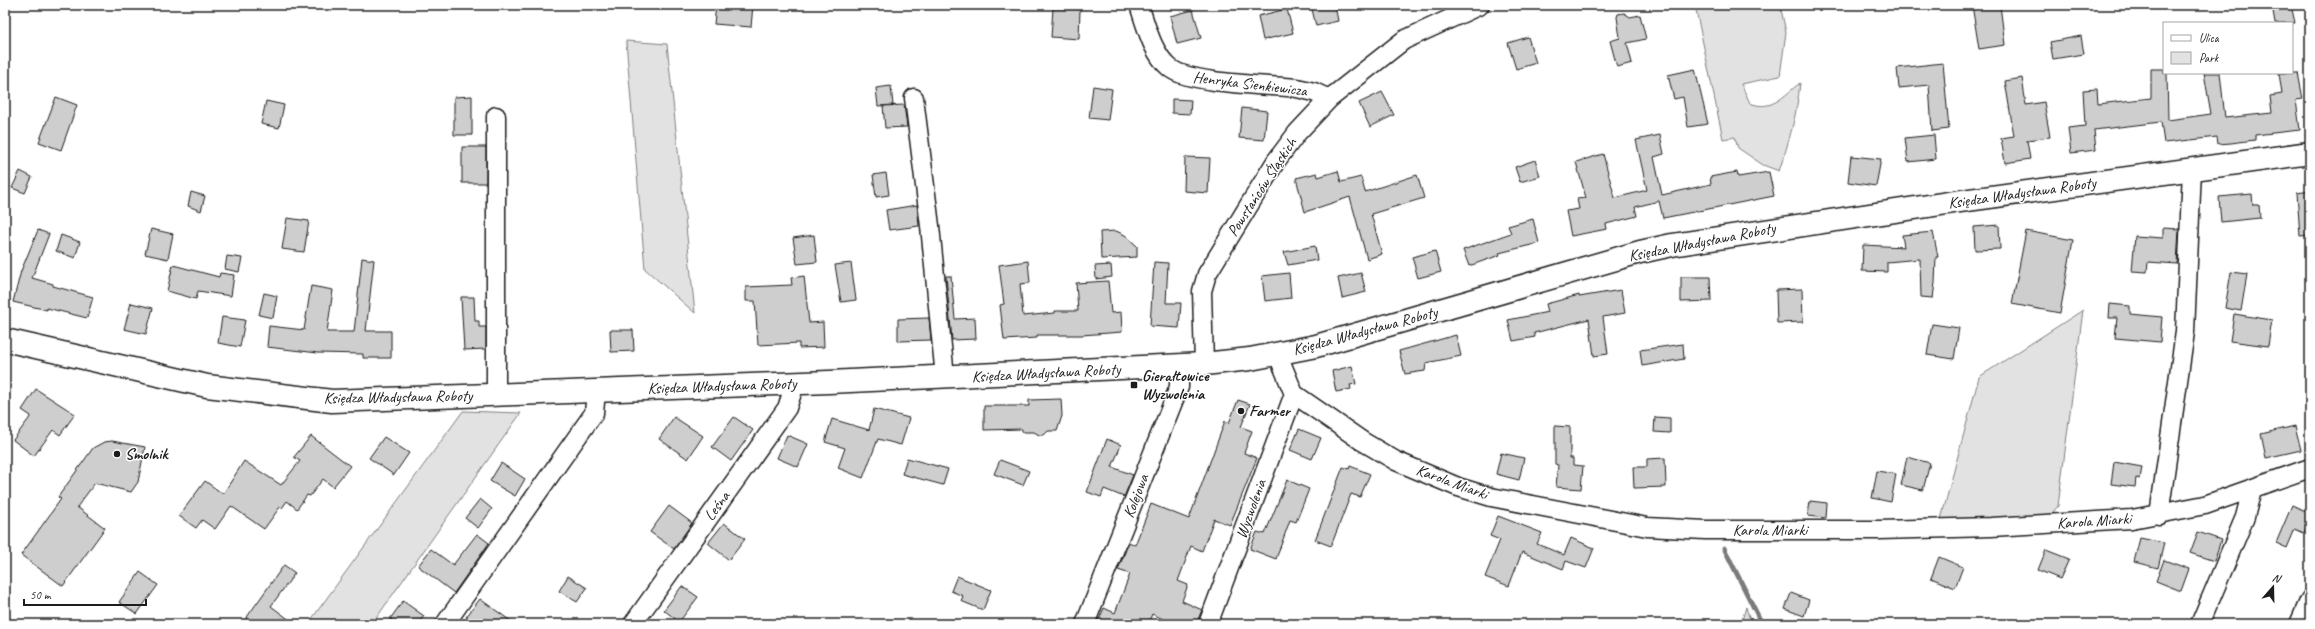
<svg xmlns="http://www.w3.org/2000/svg" width="2315" height="629" font-family="Caveat,sans-serif">
<style>
.green{fill:#e2e2e2;stroke:#7f7f7f}
.lines{fill:none;stroke-linecap:round;stroke-linejoin:round}
.stream{stroke:#7a7a7a;stroke-width:5}
.building{fill:#cecece;stroke:#1c1c1c}
.minor-casing{stroke:#1c1c1c;stroke-width:21}
.major-casing{stroke:#1c1c1c;stroke-width:25}
.minor{stroke:#fff;stroke-width:18}
.major{stroke:#fff;stroke-width:22}
.poi-dot{fill:#1c1c1c;stroke:#fff;stroke-width:1.5}
.labels{text-anchor:middle;dominant-baseline:central;stroke-width:3;stroke-linejoin:round;paint-order:stroke}
.street-label{font-size:16px;fill:#1c1c1c;stroke:#fff}
.poi-label{font-size:16px;font-weight:bold;fill:#1c1c1c;stroke:#fff;text-anchor:start}
</style>
<rect width="100%" height="100%" fill="#fff"/>
<filter id="ink" filterUnits="userSpaceOnUse"><feTurbulence type="fractalNoise" baseFrequency=".025" numOctaves="2"/><feDisplacementMap in="SourceGraphic" scale="8" xChannelSelector="R" yChannelSelector="G"/><feConvolveMatrix kernelMatrix="1 2 1 2 8 2 1 2 1" color-interpolation-filters="sRGB"/></filter>
<g filter="url(#ink)">
<path class="green" d="M1695,5H1780L1786,32L1780,76L1741,84L1750,103C1772,112 1783,96 1800,83C1797,114 1789,142 1779,171L1763,165L1738,148L1735,137L1723,139Z
M626,41L667,44L695,313L645,269Z
M2083,310L2058,506L2049,517L1940,523L1979,377Z
M463,411L521,413L372,624H308Z
M1746,607L1751,624H1741Z"/>
<g class="lines">
<path class="stream" d="M1724,548L1762,624"/>
</g>
<path class="building" d="M716,5H753L751,27L714,24Z
M1311,5H1335L1338,21L1316,26Z
M1972,5H2000L2005,45L1979,49Z
M2272,5H2291L2295,23H2275Z
M1053,8L1080,9L1079,39L1051,37Z
M1287,9L1293,33L1263,40L1258,16Z
M1193,10L1201,38L1177,44L1170,16Z
M1624,13L1630,17L1640,15L1646,39L1627,43L1632,63L1617,67L1610,41L1620,38L1617,17L1618,14Z
M2081,36L2084,54L2053,59L2050,42Z
M1528,37L1536,63L1516,69L1508,43Z
M1943,63L1949,129L1932,131L1929,85L1899,88L1897,68Z
M1695,69L1708,124L1688,127L1683,97L1674,99L1668,75Z
M2151,69H2164V73H2167L2168,120L2211,114L2204,73H2220L2225,118L2272,113L2270,96L2282,94L2279,73H2298L2303,99L2296,100L2300,130L2255,135V140L2231,143L2218,144L2217,137L2164,143L2161,122L2094,130L2096,150L2071,153L2068,128L2085,126L2083,90L2097,89L2098,104L2151,98Z
M2022,78L2026,105L2044,102L2050,137L2027,140L2030,159L2005,163L2001,138L2014,136L2005,81Z
M891,86L893,105L878,106L876,88Z
M1093,86L1112,89L1108,120L1089,118Z
M1382,92L1394,115L1370,127L1359,103Z
M472,96V135H454V97Z
M56,97L77,105L61,150L39,142Z
M1172,99L1191,100L1190,114L1172,113Z
M266,101L284,105L279,128L261,124Z
M904,105L907,127L885,128L883,106Z
M1242,108L1267,111L1264,140L1239,138Z
M1660,135L1664,154L1654,157L1662,195L1711,184L1710,177L1737,172L1738,177L1769,172L1774,196L1663,218L1659,201L1635,207L1637,216L1606,224L1607,229L1571,236L1566,211L1579,209L1577,199L1586,198L1576,162L1603,154L1615,198L1647,190L1636,140Z
M1934,135L1936,159L1908,162L1905,138Z
M462,147H486V183H462Z
M1851,156L1881,159L1876,186L1848,182Z
M1185,157L1210,158L1208,193L1184,191Z
M1535,160L1540,176L1520,182L1515,167Z
M20,171L32,177L25,193L12,188Z
M1338,171L1341,182L1361,177L1365,192L1417,175L1424,198L1371,214L1382,254L1367,259L1350,197L1305,212L1296,178L1317,173L1318,177Z
M886,173L889,195L876,197L873,175Z
M2310,191V235L2300,236L2297,193Z
M191,192L205,196L201,211L188,206Z
M2252,194L2253,205H2259L2260,218L2221,222L2219,197Z
M917,205L919,226L889,230L886,210Z
M287,218L309,221L304,252L282,249Z
M1533,219L1539,243L1499,253L1500,255L1469,266L1463,250L1511,233L1508,226Z
M1999,225L2000,249L1975,250L1974,227Z
M2163,228L2179,229L2177,264L2148,262L2147,272L2132,271L2135,236L2163,238Z
M151,229L173,234L168,259L145,254Z
M38,230L49,234L32,278L53,284V286L93,297L87,318L47,308V310L13,302L21,271Z
M1116,231L1125,235L1137,246V257L1101,259L1100,232Z
M2026,231L2073,240L2060,313L2012,304Z
M1933,232L1938,257H1936L1935,283L1933,298L1921,297L1920,259L1887,262V272L1862,271L1863,245L1904,247L1902,235Z
M61,235L80,242L75,258L56,251Z
M814,235L817,262L797,264L793,238Z
M1315,246L1317,260L1288,265L1284,252Z
M1435,251L1441,272L1418,278L1412,257Z
M227,256L242,258L239,272L225,269Z
M362,258L374,260L366,331H391V358H363V354L318,353L267,347L269,326L304,330L311,286L333,290L327,332H354Z
M1028,261L1030,283L1020,284L1023,316L1055,313V311H1078L1076,283L1108,281L1111,313L1121,312L1122,332L1082,335H1037V338L1004,340L1000,305L1004,304L999,265Z
M1154,262L1168,263L1166,303H1181L1179,328L1150,326Z
M851,263L856,300L841,302L835,265Z
M173,265L219,277L220,273L234,275L231,296L198,291L196,299L167,291Z
M1111,265L1112,277L1096,279L1095,266Z
M2231,272L2247,274L2241,311L2225,308Z
M1289,273L1291,298L1265,301L1262,276Z
M1361,273L1366,292L1342,298L1338,278Z
M804,276L809,323L823,322L824,347L799,348V343L758,345L755,301H746V287L792,285L791,278Z
M946,276H951L955,319L975,318L976,339L952,340Z
M1681,277H1710L1711,301L1681,302Z
M1802,289L1803,322L1777,323L1776,290Z
M1621,290L1625,313L1603,317L1608,354L1594,356L1589,319L1534,333L1535,337L1513,341L1508,320L1548,312L1546,304L1579,295V297Z
M264,293L277,296L273,318L259,315Z
M461,297H474L475,321H479V327H486V349L464,350Z
M131,303L153,308L146,334L124,329Z
M2110,304L2130,306V314L2162,317L2160,342L2115,338L2117,318H2109Z
M2234,314L2272,320L2268,346L2230,341Z
M222,317L245,320L240,347L218,343Z
M929,318L931,340L898,341V319Z
M1932,324L1959,328L1954,359L1927,355Z
M610,330H633L634,351L611,352Z
M1456,335L1461,356L1426,363L1425,371L1405,374L1399,351Z
M1683,344L1684,359L1642,366L1640,350Z
M1352,366L1356,384L1350,385L1351,389L1336,392L1332,371Z
M36,389L75,414L60,435L53,430L34,456L13,440L31,416L22,410Z
M1061,399L1062,416L1057,431H1048L1044,435H1039L1034,432H1022V429L984,430V406H1029V400Z
M1238,400L1250,404L1241,427L1252,431L1244,453L1257,458L1230,525L1214,519L1202,551L1191,546L1178,581L1188,585L1182,601L1202,610L1196,624H1174L1152,614L1148,624H1097L1104,608L1115,613L1130,574L1118,570L1129,542L1135,545L1151,504L1189,519L1225,421L1229,423Z
M874,409L909,418L901,445L878,439L863,478L838,468L845,448L825,442L832,419L869,430Z
M674,417L703,436L688,459L659,439Z
M734,417L753,430L731,461L712,447Z
M1655,417L1670,418V433L1654,432Z
M1555,426L1570,427V458H1573V465L1583,466L1581,489L1556,487L1558,465L1555,464Z
M2295,426L2301,450L2266,458L2261,434Z
M1299,429L1321,438L1312,459L1290,450Z
M787,435L808,444L798,467L777,458Z
M311,436L350,466L333,487L323,479L310,496L307,495L297,509L287,501L282,508L280,507L264,529L231,506L215,529L202,520L196,528L179,516L205,481L223,494L244,461L281,485L300,461L294,457Z
M384,437L409,453L394,475L369,458Z
M1107,439L1121,445L1112,467L1133,475L1124,497L1104,489L1101,497L1087,492Z
M112,441L145,447L138,482L131,492L95,483L77,507L105,528L63,586L21,555L61,499L58,497L93,448L104,442Z
M1501,453L1524,458L1519,480L1496,474Z
M1907,457L1930,463L1923,490L1901,485Z
M907,458L948,469L943,485L902,474Z
M1665,458L1666,487L1634,488L1633,467H1647V459Z
M1000,460L1029,471L1023,485L994,474Z
M2114,462L2142,467L2140,479L2136,478L2135,487L2111,484Z
M501,463L525,479L515,496L490,481Z
M1350,466L1370,474L1360,497L1351,494L1331,546L1315,540L1343,467L1349,469Z
M1877,471L1896,474L1891,502L1872,498Z
M1287,480L1309,489L1296,522L1290,520L1276,559L1250,549L1257,532L1265,534Z
M480,499L492,509L478,528L465,518Z
M1810,501L1827,503L1826,518L1808,516Z
M2292,505L2310,513V519L2304,533L2295,529L2287,548L2276,543Z
M669,506L692,523L674,549L650,532Z
M1498,516L1542,533L1537,544L1564,555L1571,538L1594,548L1586,568L1566,561L1563,569L1522,552L1509,586L1485,577L1500,540L1490,536Z
M724,523L745,539L729,560L708,543Z
M2198,532L2221,540L2214,561L2190,553Z
M477,534L489,543L454,593L418,566L431,549L453,565Z
M2140,538L2164,543L2158,568L2134,562Z
M2046,550L2069,559L2060,579L2038,570Z
M1939,557L1963,567L1955,588L1931,578Z
M2164,560L2189,569L2181,591L2156,581Z
M284,565L295,573L271,606L295,624H242Z
M140,572L158,585L137,614L119,602Z
M568,576L587,588L577,602L559,591Z
M957,576L991,590L983,610L961,601L963,596L951,591Z
M682,586L698,597L679,622L664,610Z
M1791,593L1809,600L1804,616L1785,609Z
M480,599L515,624H476L466,617Z
M403,601L424,616L418,624H397L390,619Z"/>
<g class="lines">
<defs>
<path id="minor" d="M1139,5C1146,25 1152,53 1170,68C1189,84 1269,85 1297,88L1314,92L1329,99
M914,98L930,226L945,377
M1278,355L1294,394L1362,441L1396,461L1458,487L1491,497L1647,527L1705,530H1879L1991,527L2132,519L2205,505L2310,468
M1204,364L1202,291L1207,274L1276,161L1297,133L1329,99L1404,40L1480,5
M496,395V116
M2159,515L2185,332L2192,169
M445,624L594,413L596,391
M633,624L787,408L795,384
M1085,624L1179,387V366
M1208,624L1294,394
M2200,624L2245,517L2252,489
M2299,624L2310,599"/>
<path id="major" d="M5,340L207,386L332,401L829,382L1204,364L1250,359L1316,346L1640,252L1672,245L1961,201L2310,153"/>
</defs>
<use href="#minor" class="minor-casing"/>
<use href="#major" class="major-casing"/>
<use href="#minor" class="minor"/>
<use href="#major" class="major"/>
</g>
</g>
<g class="poi-dot">
<rect x="1130" y="381" width="8" height="8" rx="2"/>
<circle cx="1241" cy="411" r="4"/>
<circle cx="117" cy="454" r="4"/>
</g>
<g class="labels">
<g class="street-label">
<text transform="translate(1250 84) rotate(7)">Henryka Sienkiewicza</text>
<text transform="translate(1262 187) rotate(-57)">Powstańców Śląskich</text>
<text transform="translate(2022 193) rotate(-8)">Księdza Władysława Roboty</text>
<text transform="translate(1702 242) rotate(-11)">Księdza Władysława Roboty</text>
<text transform="translate(1365 331) rotate(-15)">Księdza Władysława Roboty</text>
<text transform="translate(1046 373) rotate(-3)">Księdza Władysława Roboty</text>
<text transform="translate(722 386) rotate(-2)">Księdza Władysława Roboty</text>
<text transform="translate(398 397) rotate(-1)">Księdza Władysława Roboty</text>
<text transform="translate(1452 482) rotate(20)">Karola Miarki</text>
<text transform="translate(1136 496) rotate(-69)">Kolejowa</text>
<text transform="translate(717 506) rotate(-54)">Leśna</text>
<text transform="translate(1251 509) rotate(-70)">Wyzwolenia</text>
<text transform="translate(2094 521) rotate(-4)">Karola Miarki</text>
<text x="1770" y="530">Karola Miarki</text>
</g>
<g class="poi-label">
<text x="1142" y="376">Gierałtowice<tspan x="1142" dy="18">Wyzwolenia</tspan></text>
<text x="1249" y="411">Farmer</text>
<text x="125" y="454">Smolnik</text>
</g>
</g>
<rect width="2315" height="629" fill="none" stroke="#fff" stroke-width="20"/>
<rect x="10" y="10" width="2295" height="609" fill="none" stroke="#1c1c1c" stroke-width="1.5" filter="url(#ink)"/>
<rect x="2163" y="22" width="130" height="52" fill="#ffffff" stroke="#a4a4a4"/>
<rect x="2171" y="35" width="20" height="6" fill="#ffffff" stroke="#a4a4a4"/>
<text x="2199" y="42" font-size="12" fill="#1c1c1c">Ulica</text>
<rect x="2171" y="52" width="20" height="12" fill="#e2e2e2" stroke="#a4a4a4"/>
<text x="2199" y="62" font-size="12" fill="#1c1c1c">Park</text>
<g transform="translate(2273 587) rotate(20)" stroke="#ffffff" stroke-width="3" paint-order="stroke">
<path d="M0-3L7 15L0 10L-7 15Z" fill="#1c1c1c"/>
<text y="-6" font-size="11" font-weight="bold" text-anchor="middle" fill="#1c1c1c">N</text>
</g>
<path d="M24 599v6h122v-6" fill="none" stroke="#1c1c1c" stroke-width="2"/>
<text x="30" y="599" font-size="12" fill="#1c1c1c" stroke="#ffffff" stroke-width="3" paint-order="stroke">50 m</text>
</svg>
